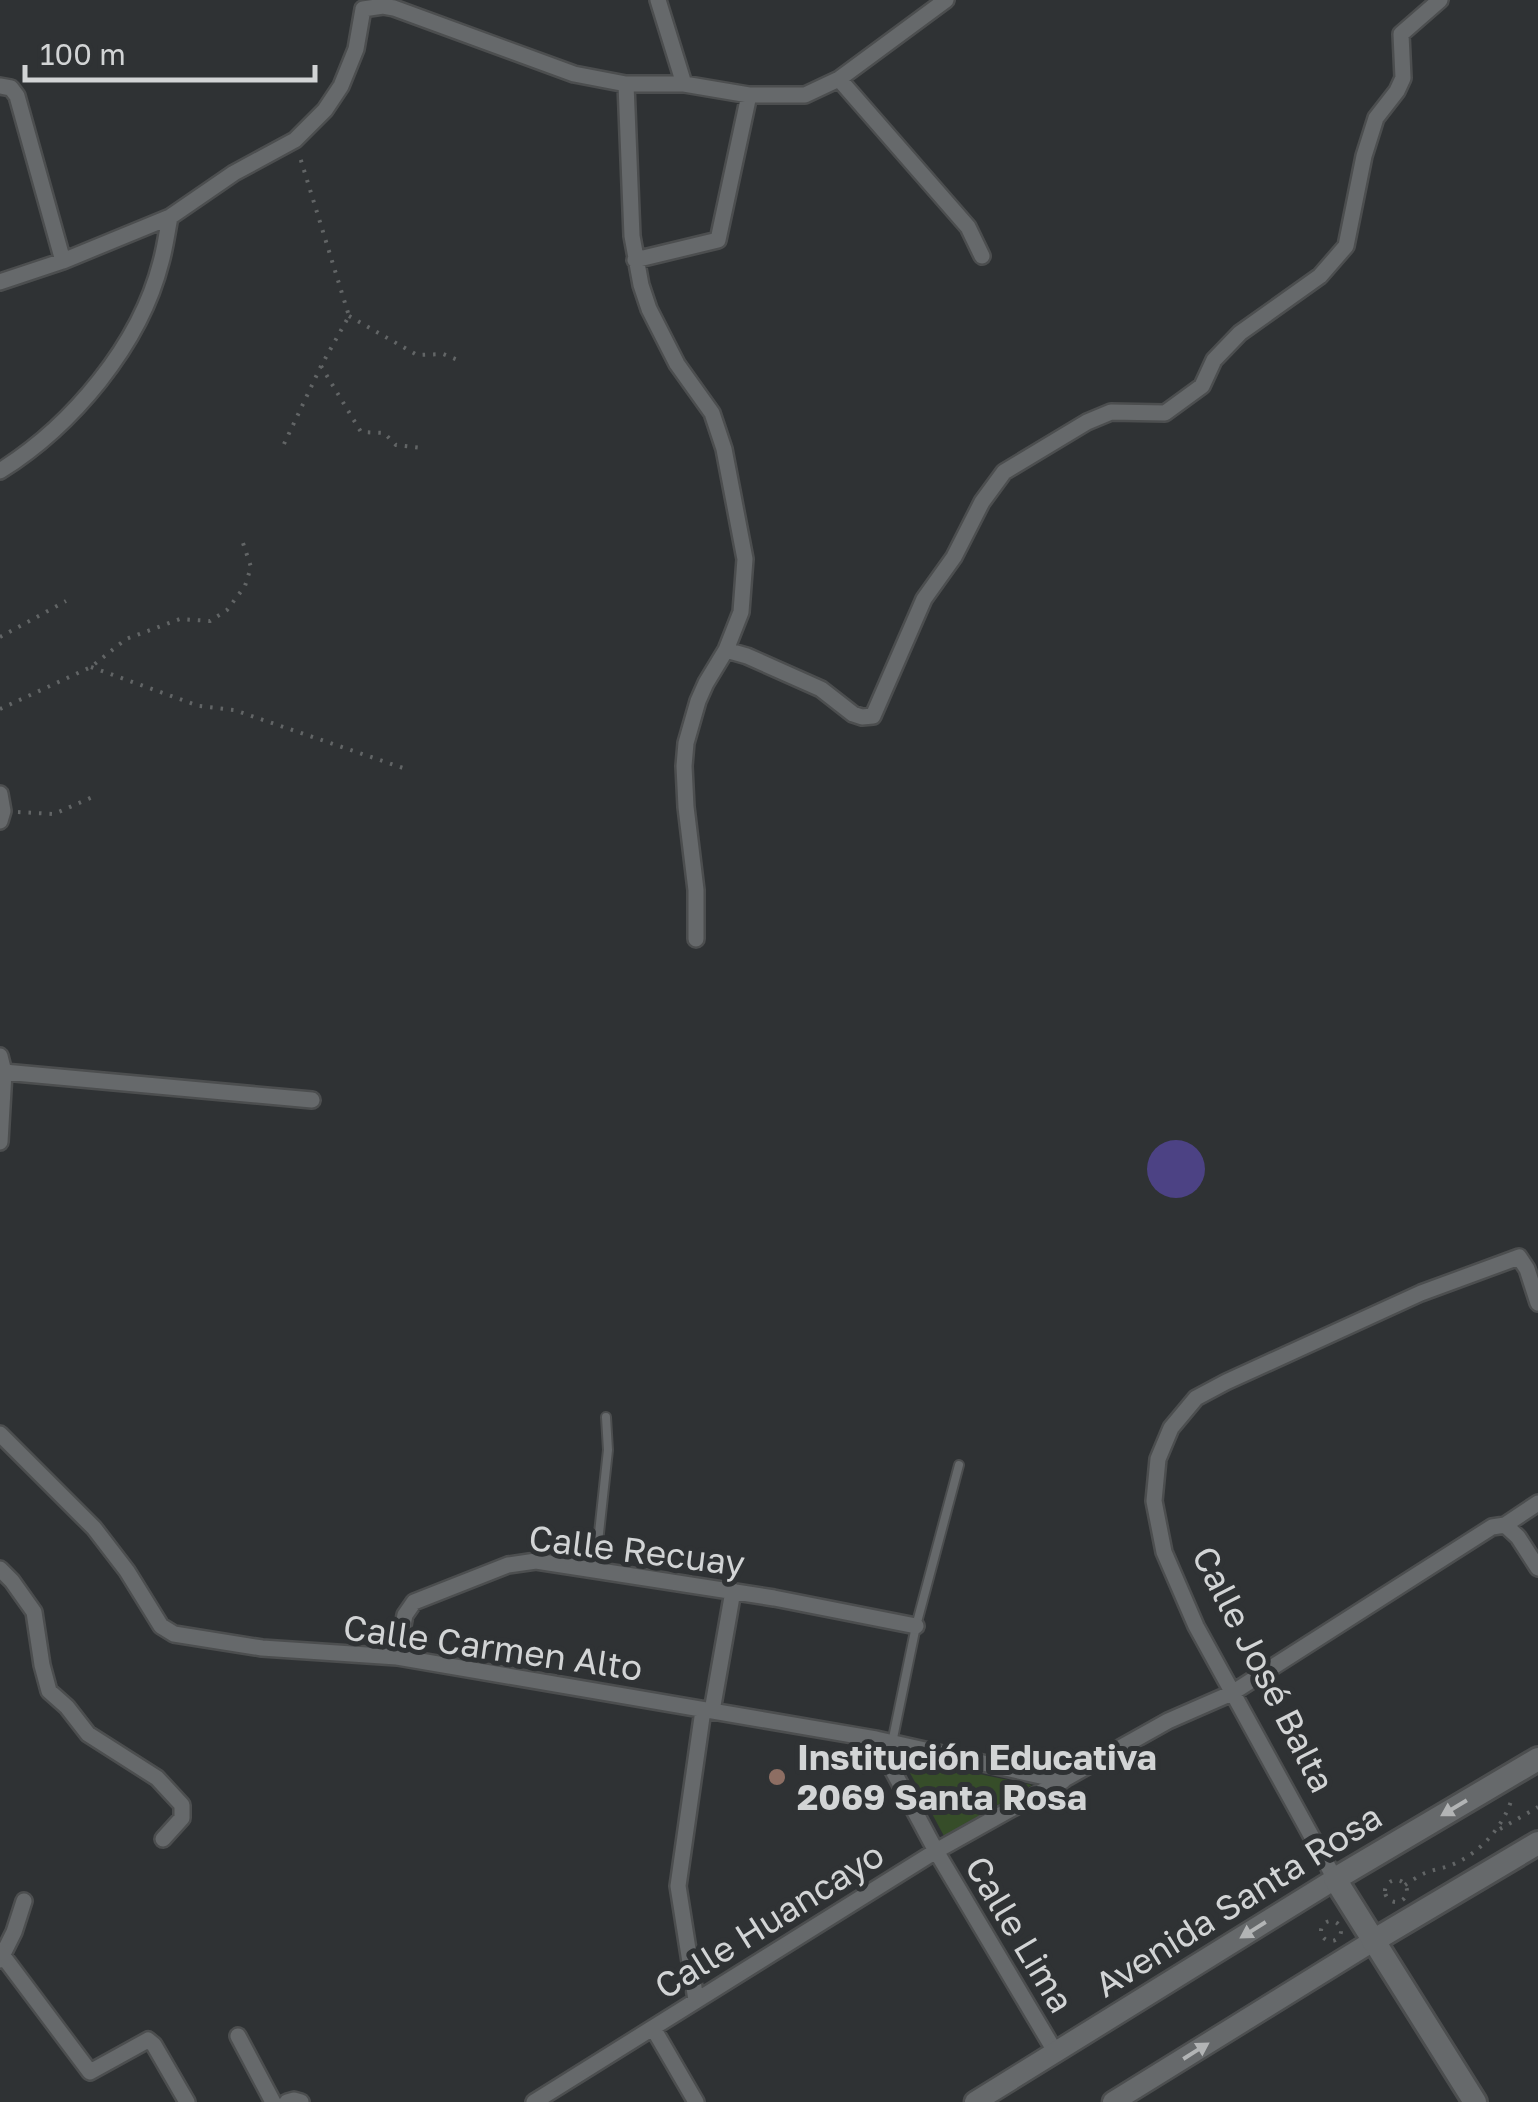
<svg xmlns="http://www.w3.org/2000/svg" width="1538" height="2102" font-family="'Golos Text',sans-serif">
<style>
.green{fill:#364d29}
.building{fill:#4c4284}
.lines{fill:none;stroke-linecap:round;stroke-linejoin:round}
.service-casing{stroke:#4c4e4f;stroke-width:12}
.minor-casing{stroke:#4c4e4f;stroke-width:20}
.tertiary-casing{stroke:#4c4e4f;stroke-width:25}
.secondary-casing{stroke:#4c4e4f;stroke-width:28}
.path{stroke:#626566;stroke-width:4;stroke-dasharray:2.5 8;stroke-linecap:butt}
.service{stroke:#66696b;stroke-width:8}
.minor{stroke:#66696b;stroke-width:15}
.tertiary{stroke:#66696b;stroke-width:20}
.secondary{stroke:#66696b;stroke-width:22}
.oneway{fill:#b2b4b5}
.education-dot{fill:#8d6e63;stroke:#2f3234;stroke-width:4}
.labels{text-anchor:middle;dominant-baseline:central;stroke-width:10;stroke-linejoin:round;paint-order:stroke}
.street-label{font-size:35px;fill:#d2d4d5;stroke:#2f3234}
.poi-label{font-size:35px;font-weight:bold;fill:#d2d4d5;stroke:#2f3234;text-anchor:start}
</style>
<rect width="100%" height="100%" fill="#2f3234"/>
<path class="green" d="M902,1758L1032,1785L944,1836Z"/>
<path class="building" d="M1147 1169a29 29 0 1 1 58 0a29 29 0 1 1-58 0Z"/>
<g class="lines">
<defs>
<path id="service" d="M595,1570L608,1450L606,1417
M892,1743L916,1626L959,1465"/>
<path id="minor" d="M658,0L684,84
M363,9L383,6L394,8L574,74L626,84H684L749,95H805L839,79L946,0
M839,79L968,227L982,256
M626,84L632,236L641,285L649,309L677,364L712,413L724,449L745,559L741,612L726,650L706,683L698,701L686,743L684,766L686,807L696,890V939
M0,86L11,88L17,96L63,261
M635,260L718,240L749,95
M0,282L63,261L170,217L234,173L295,140L325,110L341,86L356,49L363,9
M0,471C72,426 140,345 161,262C165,248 167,232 170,217
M726,650L747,656L821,689L853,714L862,717L873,716L924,599L954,557L982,502L1004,472L1087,422L1111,412L1165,413L1202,386L1214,360L1240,333L1320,276L1346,246L1364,156L1376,118L1397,91L1403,78L1401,34L1440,0
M0,794L3,811L0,821
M0,1056L4,1072L0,1142
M4,1072L312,1100
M0,1434L94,1528L127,1571L161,1626L174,1634L262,1648L397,1657L876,1739L1063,1781
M1505,1525L1518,1537L1538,1568
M0,1569L12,1581L34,1612L42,1665L49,1691L67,1707L88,1734L157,1778L182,1805V1818L163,1839
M397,1657L405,1615L414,1602L508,1565L536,1561L774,1598L916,1626
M712,1711L733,1591
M876,1739L936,1851L1056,2053
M1335,1879L1196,1626L1164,1552L1154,1501L1158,1459L1171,1428L1196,1398L1226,1382L1421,1293L1519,1257L1527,1269L1538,1303
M3,1956L90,2072L148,2040L154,2045L187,2102
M0,1960L14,1932L24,1901
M696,2000L678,1886L703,1710
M653,2028L696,2102
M238,2036L273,2102
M287,2102L294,2100L301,2102
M534,2102L936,1851L1168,1721L1232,1693L1492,1527L1505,1525L1538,1503"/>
<path id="tertiary" d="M975,2102L1335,1879
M1113,2102L1373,1941"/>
<path id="secondary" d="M1373,1941L1538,1843
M1475,2102L1335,1879L1538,1759"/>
</defs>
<use href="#service" class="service-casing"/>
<use href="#minor" class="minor-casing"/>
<use href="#tertiary" class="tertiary-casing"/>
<use href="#secondary" class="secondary-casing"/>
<path class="path" d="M349,316L417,355L443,354L458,360
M321,366L361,432L384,433L396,445L422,448
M284,444L321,366L349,316L299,154
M0,637L66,601
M91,667L199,706L234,710L406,769
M0,709L91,667L126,639L180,619L210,621L227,610L245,586L251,567L242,540
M18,812L54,814L95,796
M1500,1829L1538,1807
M1385 1891a11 11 0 1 1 22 0a11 11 0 1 1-22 0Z
M1405,1885C1411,1881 1418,1876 1425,1873C1435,1869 1446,1868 1456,1863C1482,1851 1504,1825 1512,1798
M1321 1931a10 10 0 1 1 20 0a10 10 0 1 1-20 0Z"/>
<use href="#service" class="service"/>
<use href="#minor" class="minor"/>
<use href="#tertiary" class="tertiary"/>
<use href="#secondary" class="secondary"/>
</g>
<defs><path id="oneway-solid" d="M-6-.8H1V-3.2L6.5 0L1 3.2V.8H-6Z" transform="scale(2.5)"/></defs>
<g class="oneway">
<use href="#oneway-solid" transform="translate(1454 1808) rotate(149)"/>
<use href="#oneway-solid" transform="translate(1253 1930) rotate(148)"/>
<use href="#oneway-solid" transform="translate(1196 2051) rotate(-32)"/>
</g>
<circle class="education-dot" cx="777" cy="1777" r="10"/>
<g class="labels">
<g class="street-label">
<text transform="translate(637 1550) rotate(7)">Calle Recuay</text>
<text transform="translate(493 1647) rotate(8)">Calle Carmen Alto</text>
<text transform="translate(1264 1669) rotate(63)">Calle José Balta</text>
<text transform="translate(1238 1900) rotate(-32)">Avenida Santa Rosa</text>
<text transform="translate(769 1920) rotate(-32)">Calle Huancayo</text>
<text transform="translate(1020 1934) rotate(59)">Calle Lima</text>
</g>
<g class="poi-label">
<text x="797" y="1757">Institución Educativa<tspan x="797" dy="40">2069 Santa Rosa</tspan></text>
</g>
</g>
<path d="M25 65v15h290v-15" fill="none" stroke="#d2d4d5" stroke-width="5"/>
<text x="40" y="65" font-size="30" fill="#d2d4d5" stroke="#2f3234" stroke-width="8" paint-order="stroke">100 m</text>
</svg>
